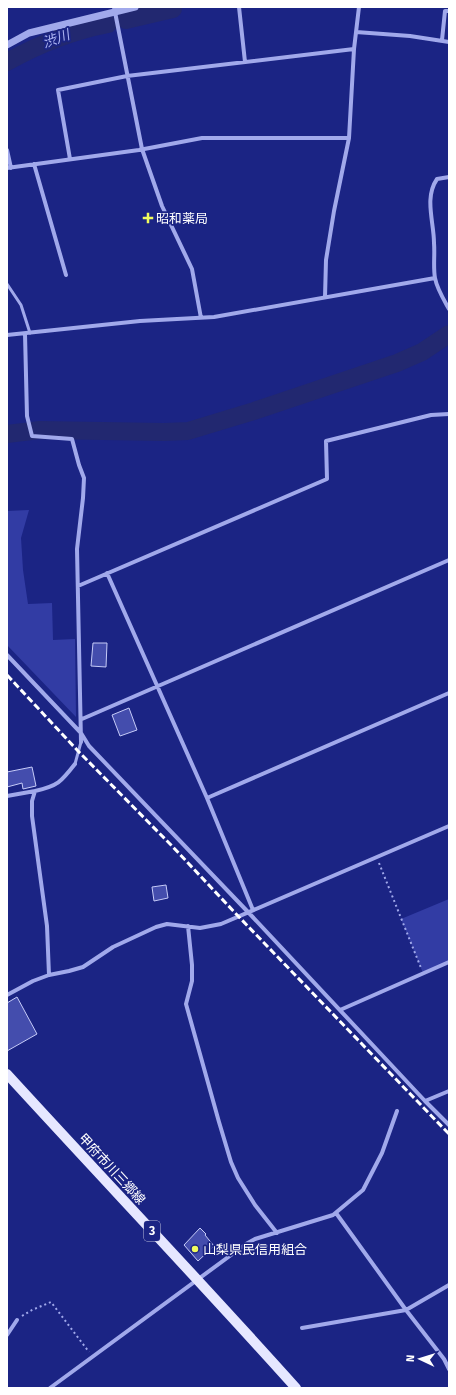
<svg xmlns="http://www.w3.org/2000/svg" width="456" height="1395" font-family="'Fira Sans','Noto Sans JP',sans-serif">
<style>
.green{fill:#323ca4}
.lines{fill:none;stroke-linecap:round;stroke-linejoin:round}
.river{stroke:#222870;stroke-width:18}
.building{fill:#444dad;stroke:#c6cbf8}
.path{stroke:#a1a9eb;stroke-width:2;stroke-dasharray:2 3;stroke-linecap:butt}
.service{stroke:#a1a9eb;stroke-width:3}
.minor{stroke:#a1a9eb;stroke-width:4}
.tertiary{stroke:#a1a9eb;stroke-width:7}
.primary{stroke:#e6e7ff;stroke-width:10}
.rail{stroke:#fff;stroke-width:3;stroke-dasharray:7 3;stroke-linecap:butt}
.poi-dot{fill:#f1fc5e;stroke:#1b2484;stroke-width:1.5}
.labels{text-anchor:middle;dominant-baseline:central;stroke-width:3.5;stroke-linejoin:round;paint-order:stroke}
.shield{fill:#1b2484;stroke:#bbbdda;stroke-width:1}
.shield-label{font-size:12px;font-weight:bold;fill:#fff}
.poi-label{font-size:13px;fill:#fff;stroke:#1b2484;text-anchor:start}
.street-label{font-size:13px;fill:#fff;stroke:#1b2484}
.water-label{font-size:14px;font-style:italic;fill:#adb4f2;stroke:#1b2484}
</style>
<rect width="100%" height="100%" fill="#1b2484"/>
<path class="green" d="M29,510L21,538L23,570L28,604L52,603L53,640L75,639L76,717L7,645V511Z
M449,899V962L423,973L401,919Z"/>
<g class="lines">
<path class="river" d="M126,20L173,9V7
M7,62C39,44 73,31 108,24
M7,434L40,430L164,432L188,431L254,411L397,363L422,352L449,334"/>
</g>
<path class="building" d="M93,643H107L106,667L91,666Z
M129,708L137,730L120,736L112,715Z
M32,767L36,786L23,789L22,783L7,787V772Z
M166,885L168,898L154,901L152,887Z
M17,997L37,1034L7,1051V1003Z
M200,1228L206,1234L205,1235L214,1246L198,1261L184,1245Z"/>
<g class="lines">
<path class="path" d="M379,863L421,968
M22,1316L32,1310L51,1302L89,1352"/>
<path class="service" d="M7,284L21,305L30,333
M75,764L81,742"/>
<path class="minor" d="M114,7L142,149L162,206L192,269L201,318
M239,7L245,62
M356,32L410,36L449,42
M442,40L445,11H449
M7,150L11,168
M70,159L58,90L127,76L354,49
M34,164L66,275
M7,168L139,150L202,138H349
M449,177L437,179C424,198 434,222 434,243C435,255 433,267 435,278C437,289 444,300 449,309
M325,297L326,260L334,211L349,138L354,49L359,7
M25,334L27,416L32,436L72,439L79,465L84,478L83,498L77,549L81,742
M7,335L140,321L214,317L435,278
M107,573L207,798L253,910
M78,586L327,479L326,441L431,415L449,414
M7,655L81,733L89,746L248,912L425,1101L449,1091
M82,719L449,560
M7,796L35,791
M207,798L449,693
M188,926L192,965V981L186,1004L219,1122L231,1162L238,1178L255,1205L277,1233
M49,975L47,926L32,816V801L35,791C58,786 61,782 75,764
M7,995L33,981L49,975L69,971L83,967L113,947L156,927L167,924L200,928L221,924L449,826
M340,1010L449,962
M425,1101L449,1125
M336,1213L406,1310L444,1359L449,1369
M302,1328L406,1310L449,1285
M7,1335L17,1320
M50,1388L246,1244L255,1239L333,1215L363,1190L382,1153L397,1111"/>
<path class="tertiary" d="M7,45L29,33L135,7"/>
<path class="primary" d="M7,1074C103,1179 201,1282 296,1388"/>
<path class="rail" d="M7,675L78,751L172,846L239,917L449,1134"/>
</g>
<g class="poi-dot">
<path d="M146 212h4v4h4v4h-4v4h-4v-4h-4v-4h4z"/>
<circle cx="195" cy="1249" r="4"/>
</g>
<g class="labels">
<rect class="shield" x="144" y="1221" width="16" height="20" rx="3"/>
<g class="shield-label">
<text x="152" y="1231">3</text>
</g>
<g class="poi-label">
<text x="156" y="218">昭和薬局</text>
<text x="203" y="1249">山梨県民信用組合</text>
</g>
<g class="street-label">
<text transform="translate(112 1169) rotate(47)">甲府市川三郷線</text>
</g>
<g class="water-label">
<text transform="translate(56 39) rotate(-20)">渋川</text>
</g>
</g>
<rect width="456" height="1395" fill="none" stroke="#ffffff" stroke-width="16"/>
<g transform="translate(420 1359) rotate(274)" stroke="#1b2484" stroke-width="3" paint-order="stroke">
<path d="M0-3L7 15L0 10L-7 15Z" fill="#ffffff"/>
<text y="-6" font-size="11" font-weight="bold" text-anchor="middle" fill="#ffffff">N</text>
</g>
</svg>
